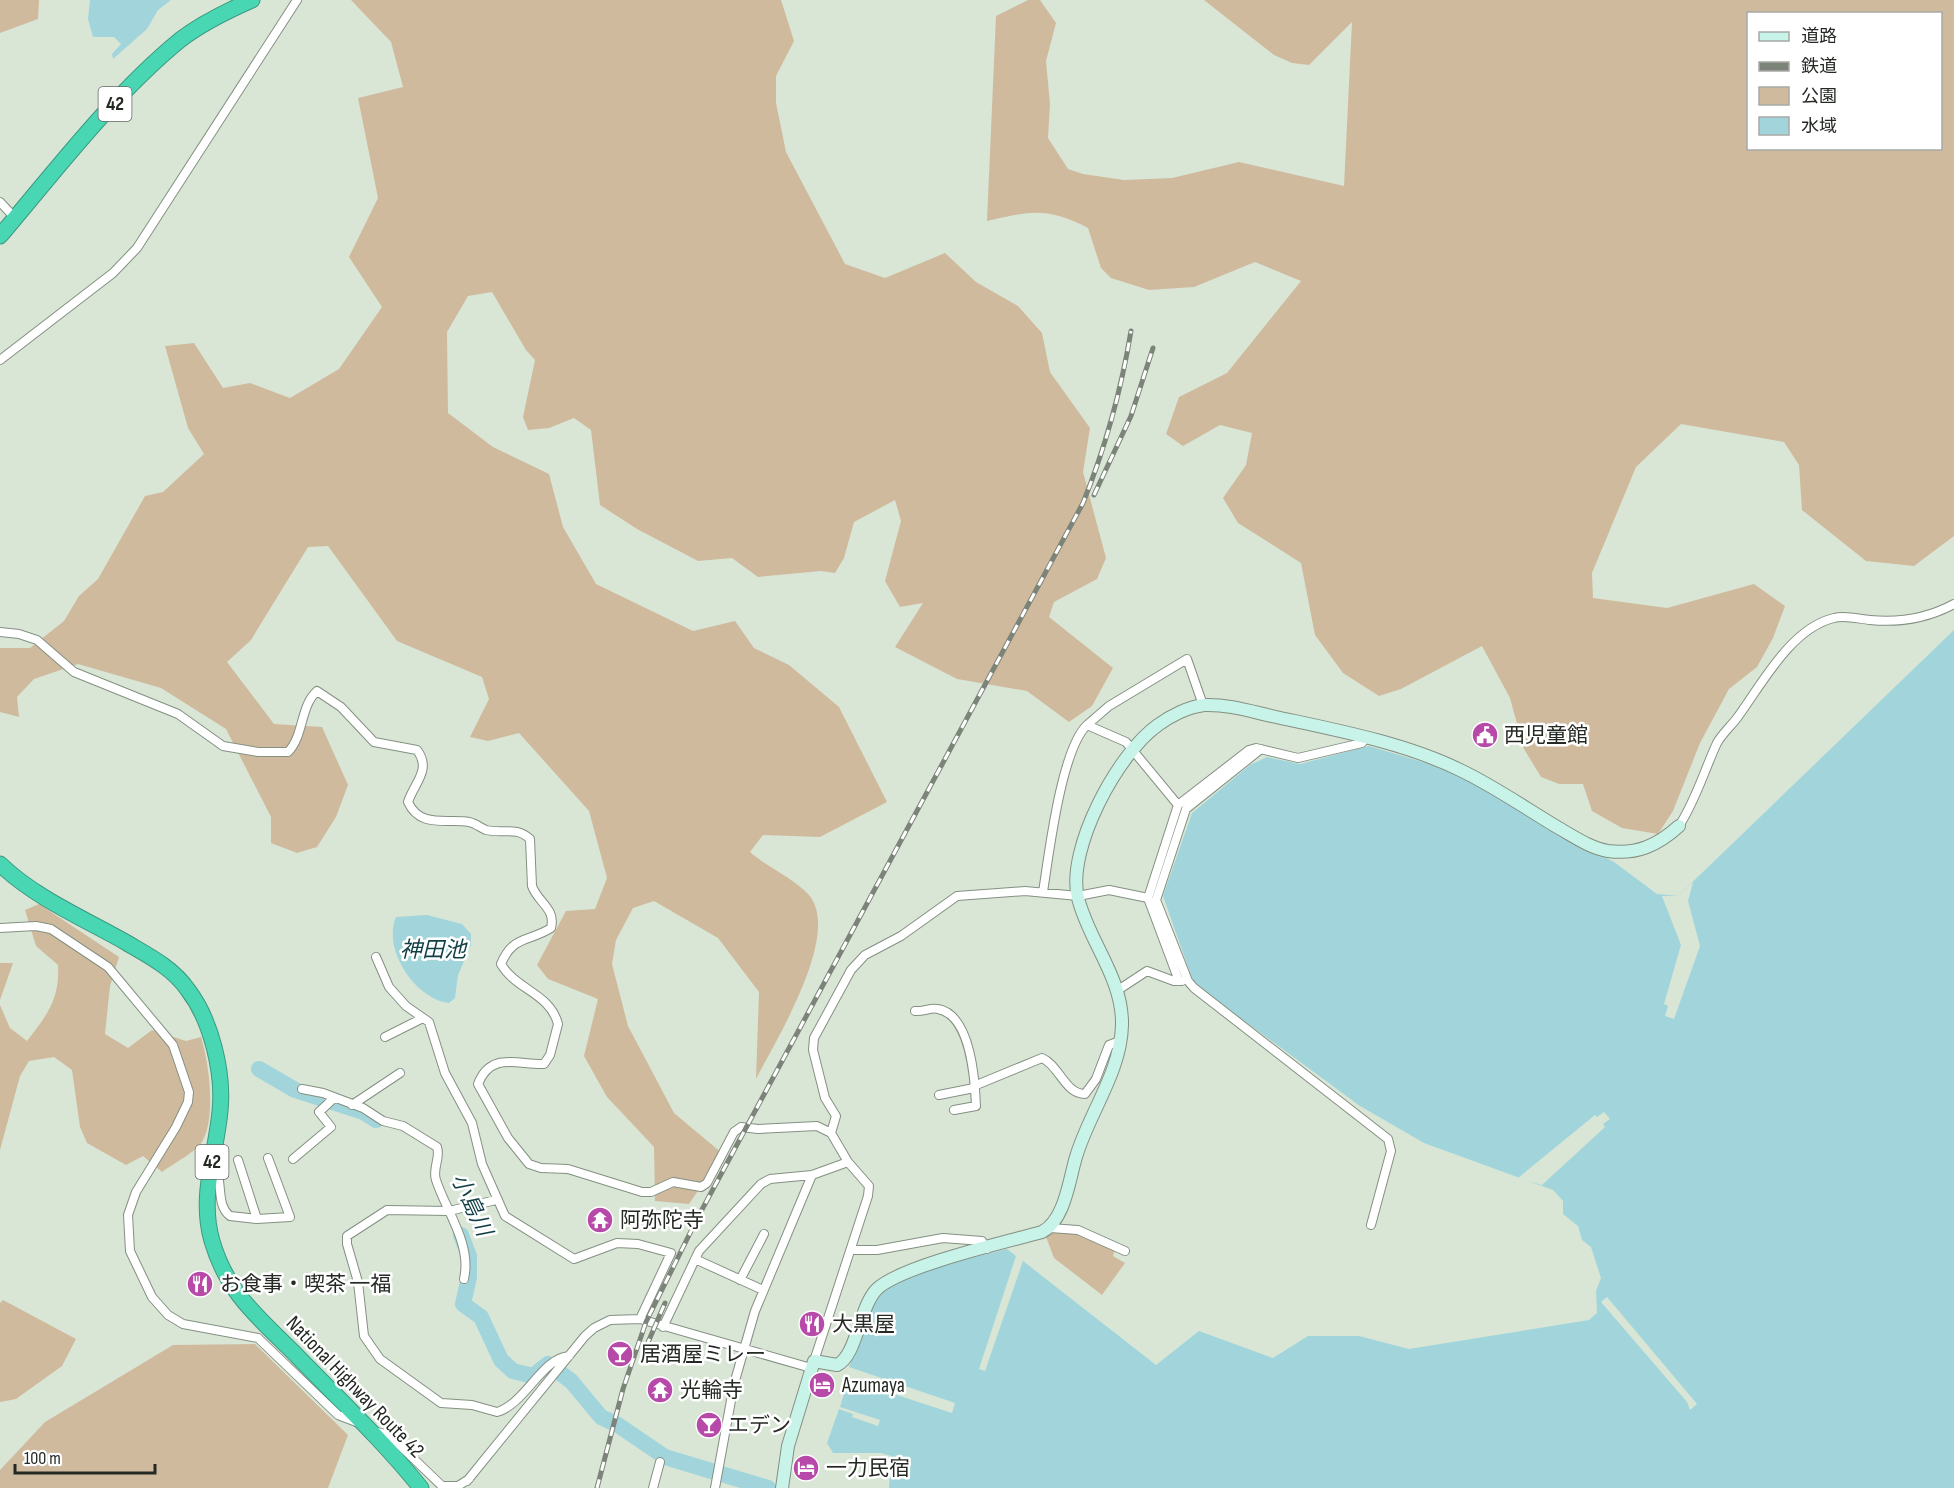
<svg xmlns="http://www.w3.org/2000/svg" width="1954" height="1488" font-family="'Sofia Sans Condensed','Noto Sans JP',sans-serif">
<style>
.green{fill:#d0ba9e;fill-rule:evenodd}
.water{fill:#a1d5db}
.pier{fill:#d9e6d6}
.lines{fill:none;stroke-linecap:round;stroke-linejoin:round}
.river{stroke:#a1d5db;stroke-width:16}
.street-casing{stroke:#849082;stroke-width:10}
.secondary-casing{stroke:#849082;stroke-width:14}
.highway-casing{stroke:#3c9981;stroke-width:17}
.street{stroke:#fff;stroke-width:8}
.secondary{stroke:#c8f3e8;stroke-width:12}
.highway{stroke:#49d6b3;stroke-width:15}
.rail-casing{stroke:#7c8479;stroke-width:5}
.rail{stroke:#fff;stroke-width:3;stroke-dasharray:9;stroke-linecap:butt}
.labels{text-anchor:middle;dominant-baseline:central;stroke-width:5;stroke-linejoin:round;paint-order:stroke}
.shield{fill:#fff;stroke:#666965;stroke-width:1.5}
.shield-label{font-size:20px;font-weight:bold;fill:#252923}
.poi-label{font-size:21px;fill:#252923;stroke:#fff;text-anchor:start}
.street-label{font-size:21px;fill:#252923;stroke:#fff}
.water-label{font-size:22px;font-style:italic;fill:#103f45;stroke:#fff}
</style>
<rect width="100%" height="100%" fill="#d9e6d6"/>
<path class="green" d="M0,0H39L38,19L0,33Z
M351,0H781L794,41L776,76V103L786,152L845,264L885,278L945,253L976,282L1018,306L1042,333L1050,372L1090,428L1083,472L1106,558L1097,579L1054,602L1049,617L1113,668L1092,706L1069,722L1027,691L957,679L895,647L923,603L900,607L885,581L901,521L895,500L854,522L844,558L835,573L821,571L758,577L732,558L698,561L637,529L600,505L591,430L574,418L549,428L528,430L523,417L535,360L526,350L492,292L468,296L447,332L448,413L493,447L549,474L563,527L596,584L693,631L735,621L754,648L789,665L839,707L887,802L820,837L763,835L750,852C767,867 794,878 809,895C842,934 776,1040 756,1079L759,992L718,938L654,901L633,908L616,940L612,964L628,1026L674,1113L723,1154L689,1204L655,1201L654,1147L607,1097L584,1056L598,999L548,979L537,965L566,911L595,909L607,878L589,811L519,733L488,741L470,737L489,699L482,677L397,641L328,546L308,547L251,640L227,662L274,724L322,727L348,785L336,817L317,847L297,853L271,843V817L226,729L161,688L78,664L34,679L17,697L19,717L0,712V648H30L64,621L79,596L98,579L145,496L163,492L204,454L188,428L165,346L194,343L223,388L250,383L290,398L339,369L382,307L349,257L378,198L358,98L403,87L391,42Z
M1028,0H1040L1056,23L1046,61L1050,104L1048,138L1068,169L1083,174L1124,180L1172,178L1239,162L1344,186L1352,22L1309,65L1292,63L1274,55L1204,0H1954V536L1914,566L1866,561L1802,510L1799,465L1784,442L1681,424L1636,467L1592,573L1593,598L1667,608L1754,584L1785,606L1773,638L1757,667L1729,689L1700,743L1673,811L1658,834L1622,828L1592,811L1583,784H1559L1541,777L1524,749L1510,698L1482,646L1401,689L1379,696L1343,673L1315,635L1301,563L1238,523L1223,498L1246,465L1252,433L1220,425L1183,446L1166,434L1179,397L1227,373L1301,281L1255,262L1194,287L1149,290L1111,278L1101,268L1088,228C1047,207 1031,211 987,221L996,16ZM1748,14H1940V148H1748Z
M39,904L119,957L110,986L105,1034L128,1048L152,1030L186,1041L201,1037C209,1063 216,1115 203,1140C197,1152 174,1163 162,1172L143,1156L126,1165L87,1143L80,1127L72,1070L54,1057L29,1061L20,1076L0,1150V1005L10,1028L27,1041C47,1015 60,999 58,965L36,946L25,910Z
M0,963H13L0,1000Z
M1054,1231L1078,1232L1115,1249L1113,1256L1125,1263L1102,1295L1054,1258L1045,1234Z
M3,1300L76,1339L62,1366L16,1399L0,1402V1303Z
M255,1344L348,1435L328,1488H0V1470L45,1422L173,1345Z"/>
<path class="water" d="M90,0H171L158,10L147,29L113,59L112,54L121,44L114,37H93L88,19Z
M1954,630V1488H889L891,1456L881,1453H833L827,1443L839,1409L853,1414L852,1417L878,1426L880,1420L840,1407L848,1379L952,1413L955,1403L849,1367C856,1346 860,1324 872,1306C895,1269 967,1260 1007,1249L1016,1256L979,1369L985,1371L1023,1261L1156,1365L1199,1331L1273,1358L1308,1336H1359L1409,1349L1589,1320L1597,1313L1596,1291L1601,1278L1591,1247L1582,1240L1578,1226L1563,1214V1201L1553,1190L1424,1143L1360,1106L1194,984L1163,896L1192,813L1250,765L1267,757L1300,764L1369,746L1443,768L1472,781L1543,825L1614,862L1657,894L1678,896Z
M427,915L462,924L471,934V945L458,975L455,998L449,1003C415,999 382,949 396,917Z"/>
<path class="pier" d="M1693,882L1688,901L1700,946L1674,1019L1665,1016L1668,1006L1664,1004L1681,945L1662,896H1678Z
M1604,1112L1610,1119L1603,1124L1605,1127L1542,1185L1518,1178L1595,1115L1597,1117Z
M1607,1297L1697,1404L1690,1410L1687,1402L1601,1302Z"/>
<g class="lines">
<path class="river" d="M259,1069L295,1090L363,1112L376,1120
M461,1235L469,1256V1277L463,1304L481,1317L501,1360L513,1371L533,1376L548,1364L571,1381L601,1417L618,1425L665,1457L768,1488"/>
<defs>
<path id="street" d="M0,202L15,218
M0,360L113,273L137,248L297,0
M0,632L19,634L37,640L74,672L178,714L223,746L258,752H288C304,736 300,706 317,691L341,707L374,742L417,750C432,770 414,783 408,802C420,829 448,818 469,822C475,823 481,828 486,830C503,834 516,826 530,839L532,886C538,903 556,908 551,928C529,942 513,935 501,964C516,990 550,993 558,1024L550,1055L544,1064C518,1065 491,1051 478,1084L508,1138L529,1164L541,1168L568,1169L642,1192H651L673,1182L701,1187L707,1183L734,1132L741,1127L758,1129L817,1126L831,1133
M1261,749L1186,809L1156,900L1188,981L1194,988L1388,1139L1391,1151L1371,1225
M1178,805L1126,742L1087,725L1109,706L1187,659L1203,705
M1679,826C1696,800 1704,771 1717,743C1722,734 1731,726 1737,718C1762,684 1791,628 1834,618C1845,615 1859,619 1870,620C1900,623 1928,618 1954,604
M1043,892C1049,854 1061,750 1087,725
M1148,898L1178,805L1249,750L1256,748L1298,758L1362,743L1366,738
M0,928L36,926L51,929L108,967L173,1045L189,1092L188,1102L176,1127L136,1192L128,1215L130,1251L152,1297L168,1315L183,1324L258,1338L338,1415L359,1423
M376,957L389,987L406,1006L429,1022L445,1073L472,1123L482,1164L505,1216L574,1259L617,1243L638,1244L671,1253L640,1319
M1118,990L1147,971L1174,981H1182
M915,1011C923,1012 931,1007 938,1009C971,1015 975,1081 976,1106L954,1110
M385,1037L423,1018
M974,1086L1042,1058C1059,1065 1065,1094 1085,1094L1096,1079L1109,1045L1120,1041
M302,1089L323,1093L363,1108L383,1121L403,1126L437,1147C441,1158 432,1168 436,1180C446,1211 472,1244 464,1279
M939,1095L974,1088
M352,1105L400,1073
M293,1159L331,1127L319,1112L334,1098
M238,1160L257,1219
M214,1166C224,1181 215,1204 230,1216L257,1219L290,1217L268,1158
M496,1200L449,1211L387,1210L347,1236V1244L358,1282L364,1336L380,1359L441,1403L472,1405L497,1412C525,1404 542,1358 569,1356
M1050,1228L1078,1230L1125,1251
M852,1250H877L943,1238L982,1241L987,1249
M695,1259L763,1290
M740,1280L764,1234
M663,1327L699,1251L761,1184L770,1179L812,1175L848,1162
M814,1361L868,1196L869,1186L848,1162L831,1133L836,1116L825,1098L813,1050L814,1038L851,970L865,955L901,936L957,896L1025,891L1078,896L1109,890L1148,898L1179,981
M373,1431L389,1435L442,1486H458L469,1479
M467,1481L585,1336L594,1328L610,1320L640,1319L811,1368
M653,1488L660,1462
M715,1488L734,1384L755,1311L812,1175"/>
<path id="secondary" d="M782,1488L788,1446L814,1361L837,1365C857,1356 859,1307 877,1289C901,1266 1006,1242 1042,1232C1065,1220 1069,1180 1076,1157C1089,1113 1121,1072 1122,1025C1123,978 1089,942 1078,898C1066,849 1118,753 1158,725C1170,716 1188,707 1204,705C1228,704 1253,712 1276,717C1336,730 1405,743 1460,770C1494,786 1525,808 1557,827C1573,836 1590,848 1608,851C1637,855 1658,845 1679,826"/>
<path id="highway" d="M0,236C56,170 113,95 180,40C202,23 227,11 252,0
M0,864C35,898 85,919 127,943C149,956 173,968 188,990C211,1020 224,1072 220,1111C216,1155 199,1196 212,1241C228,1296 262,1320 300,1359C341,1401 384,1442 421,1488"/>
</defs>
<use href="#street" class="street-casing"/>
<use href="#secondary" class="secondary-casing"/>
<use href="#highway" class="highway-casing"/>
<use href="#street" class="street"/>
<use href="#secondary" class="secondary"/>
<use href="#highway" class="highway"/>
<defs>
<path id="rail" d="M1094,495L1131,416L1153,348
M646,1347L665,1303
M597,1488L623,1389L646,1322L698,1217L1083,503C1106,446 1121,391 1131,331"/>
</defs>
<use href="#rail" class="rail-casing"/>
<use href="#rail" class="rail"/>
</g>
<defs>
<symbol id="civic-disc" viewBox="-11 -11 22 22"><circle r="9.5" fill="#b74aa9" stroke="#fff"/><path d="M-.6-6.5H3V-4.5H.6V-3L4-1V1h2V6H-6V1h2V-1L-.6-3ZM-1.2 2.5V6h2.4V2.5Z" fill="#fff"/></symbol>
<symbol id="temple-disc" viewBox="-11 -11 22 22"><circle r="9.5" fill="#b74aa9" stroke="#fff"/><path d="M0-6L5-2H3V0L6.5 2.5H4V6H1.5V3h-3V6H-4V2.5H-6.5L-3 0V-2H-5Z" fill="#fff"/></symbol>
<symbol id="restaurant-disc" viewBox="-11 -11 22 22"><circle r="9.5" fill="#b74aa9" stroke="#fff"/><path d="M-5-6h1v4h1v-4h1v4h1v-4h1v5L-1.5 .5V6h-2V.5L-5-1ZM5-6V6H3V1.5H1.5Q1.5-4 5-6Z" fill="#fff"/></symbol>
<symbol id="bar-disc" viewBox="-11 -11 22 22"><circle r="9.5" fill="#b74aa9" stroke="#fff"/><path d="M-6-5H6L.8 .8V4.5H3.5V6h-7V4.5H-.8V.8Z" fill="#fff"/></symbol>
<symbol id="hotel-disc" viewBox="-11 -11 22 22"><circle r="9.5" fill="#b74aa9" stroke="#fff"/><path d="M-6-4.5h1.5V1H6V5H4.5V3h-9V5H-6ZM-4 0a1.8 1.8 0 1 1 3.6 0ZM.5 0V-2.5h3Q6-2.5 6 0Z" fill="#fff"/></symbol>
</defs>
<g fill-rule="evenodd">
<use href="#civic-disc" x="1470" y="720" width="30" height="30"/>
<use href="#temple-disc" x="585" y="1205" width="30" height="30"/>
<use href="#restaurant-disc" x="185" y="1269" width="30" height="30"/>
<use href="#restaurant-disc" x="797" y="1309" width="30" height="30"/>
<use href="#bar-disc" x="605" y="1339" width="30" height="30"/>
<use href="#hotel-disc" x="807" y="1370" width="30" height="30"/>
<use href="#temple-disc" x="645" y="1375" width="30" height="30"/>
<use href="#bar-disc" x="694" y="1410" width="30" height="30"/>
<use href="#hotel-disc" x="791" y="1453" width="30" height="30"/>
</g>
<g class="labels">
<g class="shield">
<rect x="98.5" y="87" width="33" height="34" rx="4.5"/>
<rect x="195.5" y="1145" width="33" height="34" rx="4.5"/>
</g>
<g class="shield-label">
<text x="115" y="104">42</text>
<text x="212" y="1162">42</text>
</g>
<g class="poi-label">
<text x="1504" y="735">西児童館</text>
<text x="620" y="1220">阿弥陀寺</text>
<text x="220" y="1284">お食事・喫茶 一福</text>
<text x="832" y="1324">大黒屋</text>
<text x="640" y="1354">居酒屋ミレー</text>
<text x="842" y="1385">Azumaya</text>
<text x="680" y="1390">光輪寺</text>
<text x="728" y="1425">エデン</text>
<text x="826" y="1468">一力民宿</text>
</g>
<g class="street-label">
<text transform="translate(355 1387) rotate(46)">National Highway Route 42</text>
</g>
<g class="water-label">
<text x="433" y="950">神田池</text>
<text transform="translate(471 1205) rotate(65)">小島川</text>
</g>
</g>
<rect x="1747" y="12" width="195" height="138" fill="#ffffff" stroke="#a8a9a7" stroke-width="1.5"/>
<rect x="1759" y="32" width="30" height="9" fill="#c8f3e8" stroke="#a8a9a7" stroke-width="1.5"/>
<text x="1801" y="42" font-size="18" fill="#252923">道路</text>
<rect x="1759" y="62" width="30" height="9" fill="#7c8479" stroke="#a8a9a7" stroke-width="1.5"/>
<text x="1801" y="72" font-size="18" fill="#252923">鉄道</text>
<rect x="1759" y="87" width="30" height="18" fill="#d0ba9e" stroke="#a8a9a7" stroke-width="1.5"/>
<text x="1801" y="102" font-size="18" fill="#252923">公園</text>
<rect x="1759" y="117" width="30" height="18" fill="#a1d5db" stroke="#a8a9a7" stroke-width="1.5"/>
<text x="1801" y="132" font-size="18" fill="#252923">水域</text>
<path d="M15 1464v9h140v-9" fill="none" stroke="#252923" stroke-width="3"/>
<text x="24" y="1464" font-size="18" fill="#252923" stroke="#ffffff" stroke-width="4.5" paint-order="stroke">100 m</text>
</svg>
